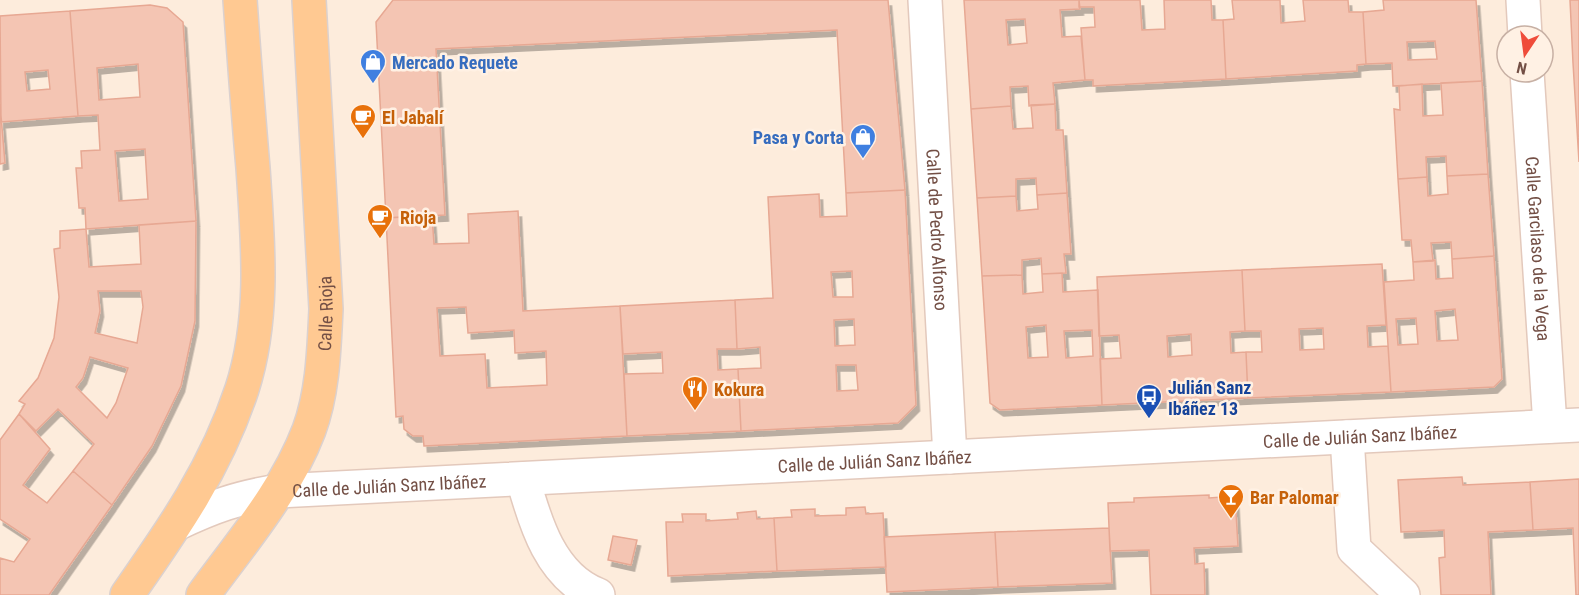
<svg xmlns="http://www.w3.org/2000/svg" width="1579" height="595" font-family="'Roboto Condensed',sans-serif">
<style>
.building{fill:#f4c5b3;stroke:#e7a893;stroke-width:1.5;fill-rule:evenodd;filter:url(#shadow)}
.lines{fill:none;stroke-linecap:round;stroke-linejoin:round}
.minor-casing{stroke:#e3c9bc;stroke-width:36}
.major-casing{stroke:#dbd1cf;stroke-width:36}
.minor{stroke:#fff;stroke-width:33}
.major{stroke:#ffc992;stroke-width:33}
.labels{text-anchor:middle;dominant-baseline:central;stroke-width:5;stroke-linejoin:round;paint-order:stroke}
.shop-label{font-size:18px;font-weight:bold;fill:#366cbe;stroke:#fff1e4;text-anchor:start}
.food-label{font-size:18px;font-weight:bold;fill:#c56008;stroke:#fff1e4;text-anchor:start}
.street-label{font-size:18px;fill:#734f45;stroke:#fff1e4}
.transit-label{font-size:18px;font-weight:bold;fill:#164399;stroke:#fff1e4;text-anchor:start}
</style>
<defs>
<filter id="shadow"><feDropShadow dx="3.5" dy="6" stdDeviation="0" flood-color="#0004"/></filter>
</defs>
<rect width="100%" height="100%" fill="#fdecdc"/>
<path class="building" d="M393,0H888L905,190L846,193L837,30L436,49L445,215L386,218L376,22Z
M964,0H1079L1080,9L1060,10L1062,37L1081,36L1085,80L1053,83L1055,104L1029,106L1028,86L1010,87L1011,106L971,109ZM1025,19L1027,43L1008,45L1006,20Z
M1079,0H1140L1142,30L1165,29L1164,0H1211L1212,20H1223L1226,79L1093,86V80H1085L1081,28L1095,27L1094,7H1079Z
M1232,0H1280L1281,23L1305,21L1303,0H1348L1349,12H1363L1366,64L1357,65V71L1226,79L1223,20L1234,19Z
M1383,0H1476L1482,81L1393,86L1392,63L1366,64L1363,12L1384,10ZM1435,41L1437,59L1408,60L1407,42Z
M1570,0H1579V162L1573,63Z
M150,5L167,8L183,22L196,221L86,229L85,208H79L76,168H82L81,151L100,150L98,115L78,116L70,11ZM138,64L140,97L99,100L97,68ZM145,149L148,199L119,201L115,151Z
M70,11L78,116L1,122L0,16ZM48,70L50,89L27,91L25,72Z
M1482,81L1488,174L1447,176L1446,156L1426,157L1427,177L1398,179L1394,109L1400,110L1399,86L1422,84L1423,116L1443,115L1441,83Z
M0,104L5,163L0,164Z
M1055,104L1056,130H1063L1067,193L1037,195L1036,178L1016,179V196L977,198L971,109L1011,106L1013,129L1033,128L1031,105Z
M1488,174L1494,256L1452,259L1451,242L1431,243L1433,261L1413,262L1411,240H1402L1398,179L1427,177L1428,196L1448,194L1447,176Z
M905,190L916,405L898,423L741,431L738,369L761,368L760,347L737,349L735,300L773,298L768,197L819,194L820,217L847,216L846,193ZM852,271L853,297H833L831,272ZM854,319L855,345L835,346L834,320ZM836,365H856L858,390L837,391Z
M1067,193L1071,254H1064L1066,273L1042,274L1041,258L1022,260V275L982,276L977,198L1016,196L1017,211L1038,209L1037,195Z
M518,211L523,311L620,306L627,436L424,446L423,436H413L404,429L403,416L396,417L386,218L432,215L434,244L469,243L468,214ZM466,307L468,333L514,330L515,353L546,351L547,385L487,388L485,354L440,356L437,308Z
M196,221L195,321L181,386L152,446L112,505L73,471L94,444L58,409L36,431L19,414L25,404L19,401L38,378L54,338L59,297L54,249L60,248V231L86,229L89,267L141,264L139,225ZM98,291H141L143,307L137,343L95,333L100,311ZM90,357L128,368L116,403L107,418L76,387L83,378Z
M1494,256L1502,379L1494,387L1391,392L1384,282L1414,280L1413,262L1435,260L1436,279L1453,278L1452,259ZM1455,309L1458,340L1437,341L1435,311ZM1416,318L1418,344L1398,345L1396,319Z
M1382,264L1386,325L1367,326L1368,347L1388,346L1391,392L1248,398L1246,352H1262L1261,331H1245L1242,270ZM1323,328L1324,349L1300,350L1299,329Z
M1242,270L1245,331L1230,332L1231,353L1246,352L1248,398L1102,405L1100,359L1121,358L1119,335L1099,336L1097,277ZM1191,334L1192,355L1168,357L1167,336Z
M1062,273L1063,292L1098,290L1102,405L1000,410L990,403L982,276L1022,275L1023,294L1043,292L1042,274ZM1046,325L1048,357L1028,358L1026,327ZM1092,330L1093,356L1066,358L1064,331Z
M735,300L737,349H717L718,370L738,369L741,431L627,436L624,374L663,373L662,352L623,354L620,306Z
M19,414L50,449L23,485L47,503L73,471L112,505L49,595H0V558L14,562L30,539L0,519V440Z
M1462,477L1463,485L1530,482L1533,530L1488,532L1491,595H1441L1439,558L1445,557L1444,530L1401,532L1398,480Z
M1579,479V595H1576L1573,528L1533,530L1530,482Z
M1209,495V498L1235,496L1238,546L1194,548L1195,564L1204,563L1205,595H1151L1149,550L1110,551L1108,503L1134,502V498Z
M865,507L866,514L883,513L886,567L777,571L774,518L792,517L791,510L815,509V516L846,515V508Z
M756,511L757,519L774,518L777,571L668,576L666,522H683L682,514H706V521L738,519L737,513Z
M1109,528L1112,583L998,587L995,532Z
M995,532L998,587L887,592L884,537Z
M613,536L637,540L631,565L608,560Z"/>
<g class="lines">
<defs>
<g id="minor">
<path id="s1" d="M925,0L950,457"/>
<path d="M1523,0L1525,36"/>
<path id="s2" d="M1527,72L1550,426"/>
<path d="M1347,437L1354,549L1403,595"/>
<path d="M523,479C535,523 551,577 598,595"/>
<path id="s3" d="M176,524C214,506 237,498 278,491L1579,425"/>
</g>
<g id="major">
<path d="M127,595C174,528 216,468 242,389C265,317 258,242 253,168C248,112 244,56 240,0"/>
<path id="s4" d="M203,595C241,543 286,491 309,430C323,392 324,349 326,309L309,0"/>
</g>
</defs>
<use href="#minor" class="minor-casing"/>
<use href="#major" class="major-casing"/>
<use href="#minor" class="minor"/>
<use href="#major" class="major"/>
</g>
<defs>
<symbol id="shop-pin" viewBox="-11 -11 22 30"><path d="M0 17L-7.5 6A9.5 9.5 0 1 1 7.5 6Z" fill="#3f7fe0" stroke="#fff1e4"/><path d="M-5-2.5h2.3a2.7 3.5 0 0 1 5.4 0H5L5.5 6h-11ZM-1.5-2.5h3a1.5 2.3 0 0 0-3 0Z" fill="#fff"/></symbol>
<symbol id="cafe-pin" viewBox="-11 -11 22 30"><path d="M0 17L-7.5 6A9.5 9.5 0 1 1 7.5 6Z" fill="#e8710a" stroke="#fff1e4"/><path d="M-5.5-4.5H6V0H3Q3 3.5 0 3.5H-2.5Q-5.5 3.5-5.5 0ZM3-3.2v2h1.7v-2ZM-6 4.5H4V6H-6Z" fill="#fff"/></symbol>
<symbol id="restaurant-pin" viewBox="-11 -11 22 30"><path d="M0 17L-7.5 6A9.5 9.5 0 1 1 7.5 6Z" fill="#e8710a" stroke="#fff1e4"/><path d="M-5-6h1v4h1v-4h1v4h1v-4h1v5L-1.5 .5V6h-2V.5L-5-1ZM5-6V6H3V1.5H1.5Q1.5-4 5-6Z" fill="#fff"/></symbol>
<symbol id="bus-pin" viewBox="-11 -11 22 30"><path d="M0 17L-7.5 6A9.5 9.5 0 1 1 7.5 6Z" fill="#1a4fb4" stroke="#fff1e4"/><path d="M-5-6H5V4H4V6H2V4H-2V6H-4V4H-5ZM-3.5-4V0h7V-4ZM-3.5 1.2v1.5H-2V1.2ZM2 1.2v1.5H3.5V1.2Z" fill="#fff"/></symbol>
<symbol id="bar-pin" viewBox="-11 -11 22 30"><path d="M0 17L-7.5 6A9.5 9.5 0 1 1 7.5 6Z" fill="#e8710a" stroke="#fff1e4"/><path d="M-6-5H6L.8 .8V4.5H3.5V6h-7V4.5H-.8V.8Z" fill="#fff"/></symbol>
</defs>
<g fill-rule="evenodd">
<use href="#shop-pin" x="358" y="47" width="30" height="40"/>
<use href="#cafe-pin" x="348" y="102" width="30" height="40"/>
<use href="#shop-pin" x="848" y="122" width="30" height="40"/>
<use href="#cafe-pin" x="365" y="202" width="30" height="40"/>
<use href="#restaurant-pin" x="680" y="374" width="30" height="40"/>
<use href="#bus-pin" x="1134" y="382" width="30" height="40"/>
<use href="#bar-pin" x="1216" y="482" width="30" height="40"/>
</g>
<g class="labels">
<g class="shop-label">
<text x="392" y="62">Mercado Requete</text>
<text x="844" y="137" text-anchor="end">Pasa y Corta</text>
</g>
<g class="food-label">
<text x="382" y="117">El Jabalí</text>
<text x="400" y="217">Rioja</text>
<text x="714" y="389">Kokura</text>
<text x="1250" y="497">Bar Palomar</text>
</g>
<g class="street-label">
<text stroke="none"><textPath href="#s1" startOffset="230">Calle de Pedro Alfonso</textPath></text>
<text stroke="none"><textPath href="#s2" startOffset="177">Calle Garcilaso de la Vega</textPath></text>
<text stroke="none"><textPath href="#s4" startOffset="315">Calle Rioja</textPath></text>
<text stroke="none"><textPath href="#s3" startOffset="1191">Calle de Julián Sanz Ibáñez</textPath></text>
<text stroke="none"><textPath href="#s3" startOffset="705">Calle de Julián Sanz Ibáñez</textPath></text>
<text stroke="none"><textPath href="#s3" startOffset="219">Calle de Julián Sanz Ibáñez</textPath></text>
</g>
<g class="transit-label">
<text x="1168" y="387">Julián Sanz<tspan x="1168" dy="21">Ibáñez 13</tspan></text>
</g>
</g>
<g transform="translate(1525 54) rotate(193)"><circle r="28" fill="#fff1e4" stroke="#c7b0a4" stroke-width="1.5"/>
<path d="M0-4.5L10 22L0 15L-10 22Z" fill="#ef4c3a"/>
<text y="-9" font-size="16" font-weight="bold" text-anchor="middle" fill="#734f45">N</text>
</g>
</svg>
